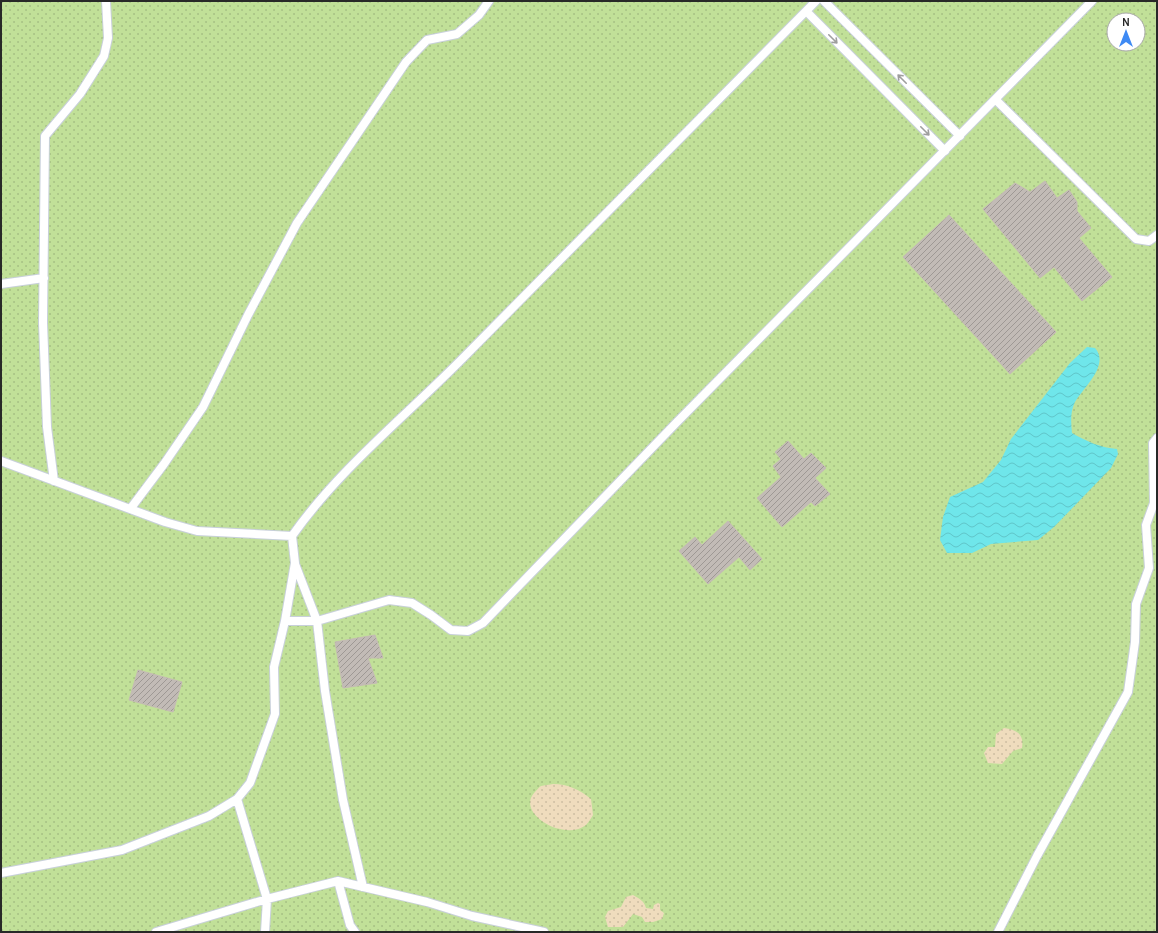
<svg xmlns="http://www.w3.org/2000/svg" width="1158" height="933" font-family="Karla,sans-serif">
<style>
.grass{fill:url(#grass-dots);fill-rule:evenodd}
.sand{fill:url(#sand-dots)}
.water{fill:url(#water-waves)}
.building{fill:url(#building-hatch);stroke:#c5bbb4}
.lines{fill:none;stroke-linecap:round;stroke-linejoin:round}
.service-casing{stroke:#c8d0da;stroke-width:10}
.service{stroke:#fff;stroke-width:8}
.oneway{stroke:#9e9e9e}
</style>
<defs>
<pattern id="grass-dots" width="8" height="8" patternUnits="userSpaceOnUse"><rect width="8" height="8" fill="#c1e098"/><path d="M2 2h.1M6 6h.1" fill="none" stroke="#a6c083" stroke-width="1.8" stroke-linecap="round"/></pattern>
<pattern id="sand-dots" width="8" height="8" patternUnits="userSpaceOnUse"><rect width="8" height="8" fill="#efdcbd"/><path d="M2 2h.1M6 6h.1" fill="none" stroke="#cdbda2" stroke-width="1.8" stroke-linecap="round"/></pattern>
<pattern id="water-waves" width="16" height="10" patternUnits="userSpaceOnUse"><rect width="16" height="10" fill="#6fe6ea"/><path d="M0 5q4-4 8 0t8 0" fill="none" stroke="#60c5c9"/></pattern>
<pattern id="building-hatch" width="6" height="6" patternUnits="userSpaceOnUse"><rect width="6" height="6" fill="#c2bbb6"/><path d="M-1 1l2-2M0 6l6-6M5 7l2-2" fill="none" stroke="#9e9894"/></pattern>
</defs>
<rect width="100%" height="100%" fill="#eadfda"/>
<path class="grass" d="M1,1H1157V932H1ZM1114,20H1138V44H1114Z"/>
<path class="sand" d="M1004,728C1018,730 1024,735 1022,748L1013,751L1002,764L988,763L984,753L988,747H995L996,734Z
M553,784C568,784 580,790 591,799L593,815C591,818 589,822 586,825C565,842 516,814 534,793C536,791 539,787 541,786C544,785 550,785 553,784Z
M633,895C640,899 644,901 646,908L653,909L654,905L658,903L660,904V910L664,913L662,919L653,922H645L642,917L633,914L623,927H608L605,917L608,911L621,907L626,897Z"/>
<path class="water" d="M1087,347L1095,348C1110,365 1084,387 1075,402C1070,412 1071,423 1072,433C1086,441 1101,448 1117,449L1118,454L1111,468L1054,527L1038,540L991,544L972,553H947L940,540L943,517L950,497L983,482L1001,460L1011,439L1070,363Z"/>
<path class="building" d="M1045,181L1057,198L1069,190L1077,202V211L1091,228L1079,238L1112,277L1082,301L1054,267L1040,278L983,209L1015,183L1030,192Z
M949,215L1056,332L1010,374L903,257Z
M788,441L804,459L811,453L826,468L815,478L830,494L815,506L811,502L782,527L757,498L781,477L773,466L781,459L775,452Z
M728,521L762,559L750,570L739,557L708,584L679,551L695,537L702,545Z
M375,635L383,658H368L377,683L343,688L335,642Z
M138,670L182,682L173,712L129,700Z"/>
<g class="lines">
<defs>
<path id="service" d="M824,1L960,136
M806,11L945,151
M996,100L1136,239L1149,241L1157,235
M1,284L44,278
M1,461L165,522L197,531L292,536
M54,481L47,427L43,323L45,136L80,94L104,56L108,38L106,1
M131,508L164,464L203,407L248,315L297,223L406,62L427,40L457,34L479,15L489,1
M295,564L317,621L325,691L343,800L363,887
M285,621H317L389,600L412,603L431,615L451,630L468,631L483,623L676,423L1092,1
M237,799L267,899L265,932
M1,873L122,850L209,816L237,799L250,783L275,714L274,667L285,621L295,563L292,536C340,468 406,416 464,357C582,239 699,120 816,1
M338,881L350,925L355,932
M156,932L267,899L338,881L427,902L472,916L544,932
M998,932L1037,856L1128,692L1135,642L1136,604L1149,568L1146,525L1154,503L1153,443L1157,438"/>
</defs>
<use href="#service" class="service-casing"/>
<use href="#service" class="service"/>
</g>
<defs><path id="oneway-shaft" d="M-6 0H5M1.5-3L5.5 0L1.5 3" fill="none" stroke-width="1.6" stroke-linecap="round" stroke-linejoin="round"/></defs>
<g class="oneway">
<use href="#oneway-shaft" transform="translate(833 39) rotate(45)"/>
<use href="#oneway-shaft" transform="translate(902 79) rotate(-135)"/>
<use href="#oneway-shaft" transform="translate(925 131) rotate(45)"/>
</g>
<rect width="1158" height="933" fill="none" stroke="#282828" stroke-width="4"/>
<g transform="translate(1126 32)"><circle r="19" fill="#ffffff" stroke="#a9a9a9"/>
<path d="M0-3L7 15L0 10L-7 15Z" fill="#3e8af4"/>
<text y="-6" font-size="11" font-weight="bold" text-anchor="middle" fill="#282828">N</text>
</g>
</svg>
